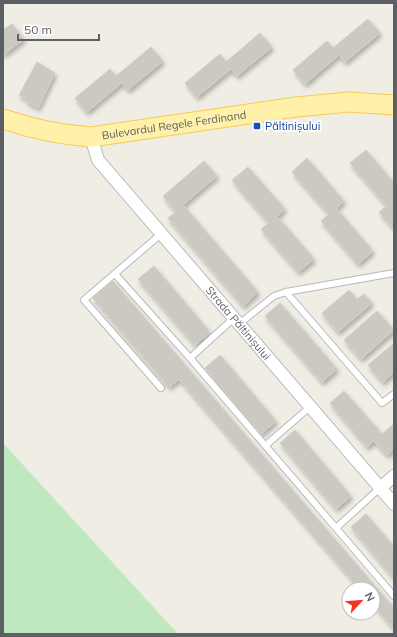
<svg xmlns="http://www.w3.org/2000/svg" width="397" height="637" font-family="Mulish,sans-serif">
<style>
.green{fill:#bfe8bf}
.building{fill:#ccc9c3;stroke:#d4cec2;filter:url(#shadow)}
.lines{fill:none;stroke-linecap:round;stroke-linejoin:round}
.service-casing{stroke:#b6babf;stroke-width:8}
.minor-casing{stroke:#b6babf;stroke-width:14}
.primary-casing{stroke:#f9ca53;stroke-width:21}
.service{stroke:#fff;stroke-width:6}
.minor{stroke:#fff;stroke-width:12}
.primary{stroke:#fff1a9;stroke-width:19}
.transit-dot{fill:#1a4fb4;stroke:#fff;stroke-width:1.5}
.labels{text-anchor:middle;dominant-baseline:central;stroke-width:3.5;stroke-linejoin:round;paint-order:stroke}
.street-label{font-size:11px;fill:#5c6065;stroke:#fff}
.transit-label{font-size:11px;fill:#164399;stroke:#fff;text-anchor:start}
</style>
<defs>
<filter id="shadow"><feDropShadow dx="2" dy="3.5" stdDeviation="2" flood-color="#0004"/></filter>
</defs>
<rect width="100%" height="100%" fill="#efede4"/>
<path class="green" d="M3,443L178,634H3Z"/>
<path class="building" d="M368,19L380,33L345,62L339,55L305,84L293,70L327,41L333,48Z
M12,24L24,39L3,55V30Z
M260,33L272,47L237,76L231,69L197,97L185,83L220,54L226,62Z
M151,47L163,61L128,90L122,83L87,112L75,98L110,69L116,76Z
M37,62L55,73L38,108L26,101L27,99L19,95Z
M366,150L394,183V229L379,212L387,206L350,163Z
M307,158L344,201L336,208L373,251L358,264L321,221L329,214L292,172Z
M204,161L217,176L183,205L258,292L243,306L168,218L176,212L163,196Z
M248,167L285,209L277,216L314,259L298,272L261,229L269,223L232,180Z
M154,266L210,332L195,345L138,279Z
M113,281L394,608V629L373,604V589H360L179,379L169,387L93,298Z
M349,290L357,299L364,294L372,303L338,332L322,313Z
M280,303L337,369L322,382L265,316Z
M377,311L394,330L361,359L344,340Z
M394,343V372L383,382L368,365Z
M220,355L276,421L261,434L205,368Z
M344,391L382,434L394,424V449L387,455L374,441L367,447L330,403Z
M295,430L351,496L336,509L280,443Z
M366,514L394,547V578L351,527Z"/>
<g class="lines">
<defs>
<path id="service" d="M115,274L190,358L336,528L380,488
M286,292L382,403L394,394
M239,324L274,296L286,292L394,273
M190,358L234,318
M161,388L84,300L161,234
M266,445L310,407
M336,528L394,596"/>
<g id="minor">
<path id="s1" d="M91,137L98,160L394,504"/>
<path d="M380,488L394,476"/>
</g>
<g id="primary">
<path id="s2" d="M3,119C32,129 61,135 91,137L296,107L349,102L394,105"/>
</g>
</defs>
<use href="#service" class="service-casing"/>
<use href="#minor" class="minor-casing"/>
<use href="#primary" class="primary-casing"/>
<use href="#service" class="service"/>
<use href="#minor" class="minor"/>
<use href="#primary" class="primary"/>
</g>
<rect class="transit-dot" x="253" y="122" width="8" height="8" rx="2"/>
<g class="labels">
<g class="street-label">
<text stroke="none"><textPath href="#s2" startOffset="174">Bulevardul Regele Ferdinand</textPath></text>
<text stroke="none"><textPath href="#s1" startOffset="239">Strada Păltinișului</textPath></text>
</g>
<g class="transit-label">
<text x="265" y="126">Păltinișului</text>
</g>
</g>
<rect width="397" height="637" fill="none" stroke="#5c6065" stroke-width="8"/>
<g transform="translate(361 601) rotate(64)"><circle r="19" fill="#ffffff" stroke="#bebfc1"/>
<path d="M0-3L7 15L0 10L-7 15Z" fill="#f33526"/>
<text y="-6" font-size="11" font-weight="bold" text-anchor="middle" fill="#5c6065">N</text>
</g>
<path d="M18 34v6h81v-6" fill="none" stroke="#5c6065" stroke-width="2"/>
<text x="24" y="34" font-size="12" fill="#5c6065" stroke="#ffffff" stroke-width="3" paint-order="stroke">50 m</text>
</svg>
